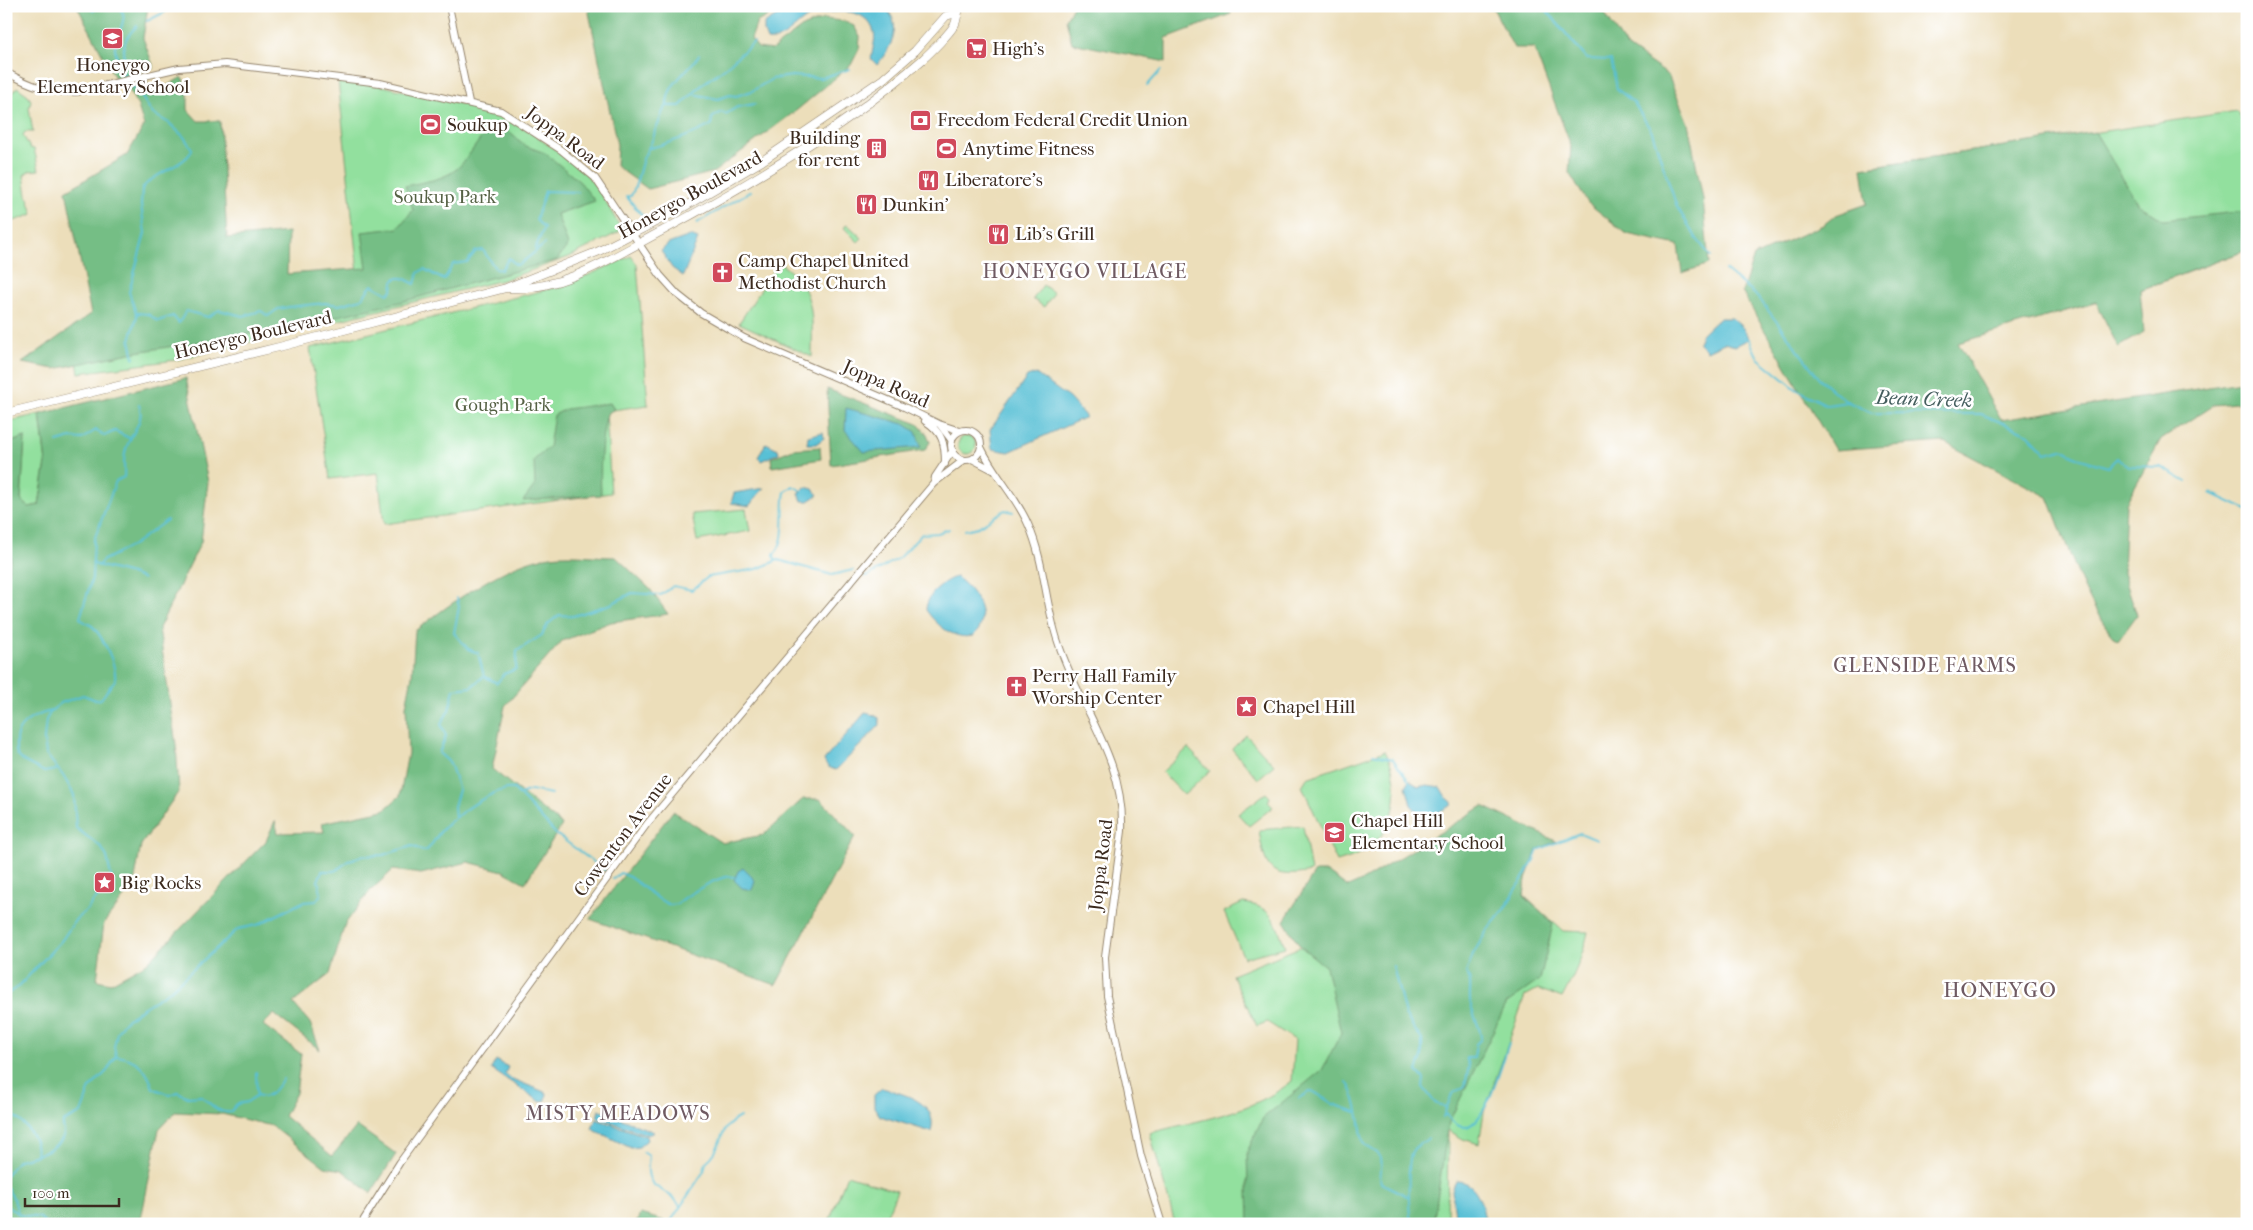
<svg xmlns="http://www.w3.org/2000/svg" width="2253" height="1230" font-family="'IM FELL French Canon',serif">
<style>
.green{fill:#92e09e;stroke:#66855e}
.forest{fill:#75be85;stroke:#587452}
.water{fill:#58c0d5;stroke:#4a757a}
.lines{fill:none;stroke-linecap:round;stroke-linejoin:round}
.stream{stroke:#58c0d5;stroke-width:2}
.minor-casing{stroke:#94846c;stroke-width:8}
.major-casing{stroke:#94846c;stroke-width:9}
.minor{stroke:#fff;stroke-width:6}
.major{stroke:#fff;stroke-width:8}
.labels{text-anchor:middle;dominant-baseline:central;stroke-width:5;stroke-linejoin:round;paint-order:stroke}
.poi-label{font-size:19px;fill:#3b2a1e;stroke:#fff;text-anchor:start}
.street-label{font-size:19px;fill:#3b2a1e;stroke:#fff}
.park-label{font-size:19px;fill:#556144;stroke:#fff}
.neighbourhood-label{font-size:20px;letter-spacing:1px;fill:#6f5a62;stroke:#fff}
.water-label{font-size:20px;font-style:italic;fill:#455e5e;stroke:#fff}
.quarter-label{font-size:21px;letter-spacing:1px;fill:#6f5a62;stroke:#fff}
</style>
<rect width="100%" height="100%" fill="#fff"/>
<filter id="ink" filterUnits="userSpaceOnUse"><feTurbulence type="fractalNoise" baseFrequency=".02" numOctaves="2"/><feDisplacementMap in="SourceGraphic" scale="10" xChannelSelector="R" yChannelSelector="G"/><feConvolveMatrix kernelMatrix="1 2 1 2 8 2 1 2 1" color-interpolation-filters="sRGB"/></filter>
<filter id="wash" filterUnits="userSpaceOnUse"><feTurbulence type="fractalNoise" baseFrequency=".0096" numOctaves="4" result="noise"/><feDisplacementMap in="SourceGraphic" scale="20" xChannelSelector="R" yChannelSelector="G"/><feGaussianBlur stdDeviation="1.12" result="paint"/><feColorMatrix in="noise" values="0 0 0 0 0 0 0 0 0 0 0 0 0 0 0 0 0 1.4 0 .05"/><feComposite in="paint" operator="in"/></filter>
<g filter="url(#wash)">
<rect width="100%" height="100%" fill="#ecdeba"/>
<path class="green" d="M338,80L383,86L486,110L520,125L553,148L586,174L600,192L619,225V232L569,257L503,280L176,360L79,373L74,346L360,292Z
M17,87L28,95L31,101L29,108L33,132H25L23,135L30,148L34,149L39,170L29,171L24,175L27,195L33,214L6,224V104Z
M2237,111L2247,130V250L2140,290L1958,342L1867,167Z
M847,224L862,238L858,242L844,228Z
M631,256L637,264L648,405L606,411L611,493L384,524L378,473L330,479L310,348L553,288L591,274Z
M779,262C786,268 797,276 802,284C815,306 812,332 812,357L739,323Z
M1043,285L1054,293L1044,307L1033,299Z
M40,414L46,463L39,505L29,507L21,500L25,438L6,444V422Z
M958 445a9 9 0 1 1 18 0a9 9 0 1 1-18 0Z
M746,509L750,531L697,541L692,514Z
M6,529L11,559L6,581Z
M1246,735L1274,765L1258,779L1232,749Z
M1188,748L1210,771L1184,795L1162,772Z
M1385,751C1403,784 1399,828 1365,851C1357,856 1346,859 1337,862L1302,786L1307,778Z
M1266,793L1270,797L1268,802L1273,807L1249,826L1238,814Z
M1303,826L1311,872C1269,880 1265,869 1259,830Z
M1537,850L1526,878L1524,896L1563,931L1588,932C1583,956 1574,976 1562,998L1538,989L1525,996L1484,1112L1479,1144L1463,1139L1448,1130L1447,1224H1175L1150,1133C1198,1120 1253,1113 1292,1081L1295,1040L1267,1022L1257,1026L1232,975Z
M1243,903C1272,906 1276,922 1285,947L1244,958L1224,912Z
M847,1175L897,1191L883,1224H828Z"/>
<path class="forest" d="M77,6H148L143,38L154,68L116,80Z
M596,6H787L757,22L751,39L758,48L772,50L804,26L824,19L843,21L854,26L860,37L859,49L851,65L797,110L714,172L648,189L616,166L617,145L588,8Z
M1073,6H1229L1231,14L1166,38V62L1072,43L1066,19Z
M1492,6H1600L1625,45L1668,75L1688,123L1703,199L1709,264L1682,273L1678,245L1627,234L1588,203L1569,173L1571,146L1534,48H1514Z
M182,77L188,89V110L198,121H220L227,238L288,232L287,274L367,268L362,232L398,228L413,210L405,186C422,182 444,180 458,168C471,155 479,137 493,125L505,129L526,146L545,153L580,182L595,201L557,214L568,245L557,260L401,302L281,329L130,353L55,369L22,363L91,314L66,191L127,155L144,126L138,106L128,89L147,82L153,94Z
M2095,132L2138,204L2163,220L2247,211V250L2140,290L2144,332L2118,347L2096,302L1958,343L2001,420L2247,381V402L2213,405L2161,439L2126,503L2123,573L2137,615L2118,641C2087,611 2065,538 2048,497L1944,442L1835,450L1742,292L1754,256L1823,225L1836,215L1867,204L1862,168Z
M186,378L208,482L201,542L159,628L176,745L179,791L141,845L134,884L104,923L97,980L111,983L147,963L266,841L275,821L278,833L324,832L322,823L384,810L400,796L408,753L406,706L412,676L415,631C451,603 506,562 551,556C572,553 595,557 616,557L650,589L668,614L611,622L562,641L505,706L492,769L562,825L525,883L503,871L468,862L421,874L393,870L370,891L345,924L330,974L293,1003L310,1023L320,1050L274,1014L263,1025L301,1054L296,1093L284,1116L332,1156L357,1126L396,1154L371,1193L342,1170L325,1167L272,1126L222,1114L175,1112L159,1129L140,1224H6V581L11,559L6,529V444L25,437L21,500L29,507L39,505L46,463L40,414Z
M827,389L918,424L927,434L930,442L925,450L831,465Z
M610,403L614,409L607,414C600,440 600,468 601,495L523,501L535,485L534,460L549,447L554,415L566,409Z
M820,447L821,459L772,467L771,458L793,449Z
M803,799H820L855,836L776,985L590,919L673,811L722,843L763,835Z
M1483,806L1556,841L1537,850L1526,878L1524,896L1553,924L1540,980L1507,1003L1449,1122L1433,1224H1249L1247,1152L1263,1118L1322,1070L1341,1033L1326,967L1300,946L1284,921L1315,872H1327L1348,887L1364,880Z
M640,1214L672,1223L636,1224Z"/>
<path class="water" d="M805,6H883C905,24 891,48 877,65L871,59C872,50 876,41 874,32C867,10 844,10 825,13C821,14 814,14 810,16C797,23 783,43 767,40L764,32V24L775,17Z
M690,236L698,239L683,276L672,268L661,251L668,244Z
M1719,318H1732L1743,328L1749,339L1735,346L1724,343L1707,351L1698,342L1701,335Z
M1036,374L1069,398L1086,417L1009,452L992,449L990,430L1027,377Z
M846,408L904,424L916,432L921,447L864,452L845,430Z
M823,432L824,438L816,444H807L808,436Z
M766,443L778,449L779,453L761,461L758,457Z
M805,487L813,489L818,495L809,501H802L799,493Z
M764,488L749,506L731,503L734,493Z
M956,577C973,587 994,619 973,636C954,640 937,626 926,610C926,596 943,580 956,577Z
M865,713L874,715L879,718L880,725L836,770C830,768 826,767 824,760Z
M1410,780L1418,787L1427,785L1440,787L1446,797L1452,802V805L1429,817H1422L1411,805L1406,786Z
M743,868L755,880L752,890L742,888L734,880L738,871Z
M496,1060L508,1067L505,1074L510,1078L547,1093L546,1100L541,1102L491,1069Z
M882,1088C904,1094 939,1102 931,1132L880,1116L874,1107V1095Z
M599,1110L654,1132L648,1135L597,1117Z
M596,1119L646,1136L647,1140L639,1147L631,1148L592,1129Z
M1456,1181C1479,1181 1482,1206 1486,1224H1456L1452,1190Z"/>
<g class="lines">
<path class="stream" d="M89,6L93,11L99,6
M116,6C134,15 114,35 115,49C116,58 122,71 126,79
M1543,6L1587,59L1611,60L1617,89L1634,103L1652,132L1677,207L1697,239L1711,257
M147,21L165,12
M121,64L124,59C123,44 125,37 137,26
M129,83L141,96L153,114L169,123L184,137L192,149C189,164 152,173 142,189L141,205L145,233L129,292L137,316L130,340L134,358
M1147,86L1161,70
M693,94L718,99L730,95L736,96L752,91L772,79L792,76L821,78L850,69
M667,106H680L704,83L726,67L754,42
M650,148C667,144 695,134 711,125L712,118L721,112L726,114L737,107L755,104
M626,196L642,215
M628,196H631C637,185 639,171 643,159C647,148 654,142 655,130C661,123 660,111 667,106C666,84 688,72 699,55
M697,223L751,191
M535,249L544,228L536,220L545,191L578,192
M1725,270L1758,297L1819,378L1844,400L1872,413L1981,414L2027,433L2046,453L2062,449L2081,459L2108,467L2117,458L2128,466L2161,467L2187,482
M137,313L148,314L158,321L173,316L179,323L186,311L208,317L219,310L243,316L261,311L268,316L278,309L289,307L325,303L339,305L361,299L372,285L388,294L392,290L393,282L396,278H403L415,284L418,273L424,269L444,280L453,264L467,262L476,251L483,250L495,268L501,270L509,258L516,265L520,264L545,244
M1749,339L1758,358L1796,389L1827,405L1847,402
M57,442L71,438L82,439L96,430L104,436L115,431L129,438
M2211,493L2247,510
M965,530L978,527L1005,510L1013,512
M775,561L774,554C788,542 781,510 785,492L793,486L800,490
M92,563C106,569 132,572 143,579
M98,566L102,561L133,545L167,520
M863,576H868L899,558L922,534L938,533L949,529
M457,598L459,607L454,633L468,649L478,653L484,676L497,683L504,674L516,669L517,651L542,635L548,624L559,615L573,616L611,604L632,593L661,595L673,586L692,590L708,577L757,569L778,560L832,575L853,570
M51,711C35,715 15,724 16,743C16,749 15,753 20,758C26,764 36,767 44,772L56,770
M1373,754L1393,759L1409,781
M520,794L531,790L551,794
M455,818L454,806L459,790L450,763L439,753L446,736L441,724L449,710L454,689L471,687L484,676
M613,879L620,873C633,875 653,899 670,905L677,904C687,895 722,873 734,877
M1393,966L1405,1015L1422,1040V1057L1417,1071L1424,1079L1423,1087L1435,1103L1445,1107
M6,995L20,985L62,940L76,919L87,910L93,901L113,886L107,857L101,847L76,828L74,795L64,777L46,754L44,739L46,720L51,711L61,703L83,695L96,700L101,699L115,680C117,666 104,640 95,629C91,623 84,624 80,618L92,578L94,540L116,481L124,477C125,469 123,461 125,453C128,435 146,423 139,405
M118,1031L124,1022L141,1009L168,992L238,929L257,925L303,902L316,901L321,894L318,881L322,871H335L350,860L361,856L383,855L412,846L423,851L427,850C433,844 436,837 441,831C452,818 496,785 514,789L556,834L607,872
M116,1056C137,1058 147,1069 153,1088L170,1095L178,1092L188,1097L201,1096C210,1103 218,1114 230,1112L237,1104L247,1102L257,1095
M256,1072L257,1095
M1347,1082C1358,1098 1360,1124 1363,1143C1367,1148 1375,1150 1379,1155C1385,1162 1378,1174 1381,1183L1409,1197
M257,1095L264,1097L272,1093L283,1079
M1299,1098L1309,1092L1316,1093L1333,1104L1356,1112
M6,1113C20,1116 40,1139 36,1154
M1445,1114C1451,1119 1456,1127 1464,1127C1486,1127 1503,1060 1509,1043
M1443,1117L1452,1094L1465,1086L1469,1065L1466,1058H1474L1476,1044L1481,1039C1481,1025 1471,1014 1470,1000C1469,989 1473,984 1466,973L1473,954L1488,929L1504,910L1534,860L1538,850L1580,833L1597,840
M643,1152L649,1156C642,1195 667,1184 680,1206
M6,1175L18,1160C30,1158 58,1149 63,1137C66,1131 62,1127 63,1122L81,1113L90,1088L107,1071L116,1056L114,1047L117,1033
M6,1187L14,1199L18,1213
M6,1206L21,1215L41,1218L45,1224
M669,1224L704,1171L706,1162C725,1147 715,1130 740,1117
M1411,1224C1409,1210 1406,1159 1413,1150C1416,1145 1424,1143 1428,1138"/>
</g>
</g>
<g filter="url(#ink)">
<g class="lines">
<defs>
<path id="minor" d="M449,6L469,102
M6,72C29,85 49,93 76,92L179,68L225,64L380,83L501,111L561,150L595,178L660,275L677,294L701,313L744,338L902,406L939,424L960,431
M925,421C943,432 945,444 945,464
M940,425L952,441
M951 445a15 15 0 1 1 30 0a15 15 0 1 1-30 0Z
M981,447C994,475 1016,496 1028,524C1045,562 1045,604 1058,642C1079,708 1125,757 1122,831L1105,957L1107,996L1141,1156L1162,1224
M972,459L993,470
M934,483L935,477L953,450
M361,1224L400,1162L647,824L934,483L964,460"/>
<path id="major" d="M508,288C562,292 616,255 662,231C753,182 844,128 922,60C930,53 951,32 955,24C958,17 956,13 961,6
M6,413L279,347L506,288L597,252L677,211L762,161L883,79L915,51L946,16L956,13"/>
</defs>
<use href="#minor" class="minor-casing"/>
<use href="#major" class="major-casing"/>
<use href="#minor" class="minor"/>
<use href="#major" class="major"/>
</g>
</g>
<defs>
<symbol id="school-square" viewBox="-11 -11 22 22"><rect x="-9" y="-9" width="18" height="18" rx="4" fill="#d1495b" stroke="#fff"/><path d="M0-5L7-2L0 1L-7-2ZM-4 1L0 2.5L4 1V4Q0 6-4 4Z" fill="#fff"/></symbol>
<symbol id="supermarket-square" viewBox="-11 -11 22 22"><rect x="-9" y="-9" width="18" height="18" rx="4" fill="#d1495b" stroke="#fff"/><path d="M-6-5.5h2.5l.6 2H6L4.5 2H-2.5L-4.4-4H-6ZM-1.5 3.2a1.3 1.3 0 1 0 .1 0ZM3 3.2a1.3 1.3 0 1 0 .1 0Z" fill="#fff"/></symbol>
<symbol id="bank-square" viewBox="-11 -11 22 22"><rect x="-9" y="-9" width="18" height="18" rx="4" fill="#d1495b" stroke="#fff"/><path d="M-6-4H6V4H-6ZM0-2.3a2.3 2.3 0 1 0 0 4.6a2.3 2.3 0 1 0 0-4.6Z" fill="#fff"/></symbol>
<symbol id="stadium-square" viewBox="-11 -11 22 22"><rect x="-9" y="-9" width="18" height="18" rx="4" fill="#d1495b" stroke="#fff"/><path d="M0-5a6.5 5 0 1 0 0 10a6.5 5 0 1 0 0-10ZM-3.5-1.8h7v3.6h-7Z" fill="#fff"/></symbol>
<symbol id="building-square" viewBox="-11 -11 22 22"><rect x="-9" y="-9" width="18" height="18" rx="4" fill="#d1495b" stroke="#fff"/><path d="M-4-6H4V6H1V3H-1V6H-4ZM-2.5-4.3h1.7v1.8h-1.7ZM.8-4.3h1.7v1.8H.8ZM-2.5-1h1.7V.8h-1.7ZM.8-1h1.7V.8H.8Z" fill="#fff"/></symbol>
<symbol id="restaurant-square" viewBox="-11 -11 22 22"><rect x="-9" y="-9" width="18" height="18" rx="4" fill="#d1495b" stroke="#fff"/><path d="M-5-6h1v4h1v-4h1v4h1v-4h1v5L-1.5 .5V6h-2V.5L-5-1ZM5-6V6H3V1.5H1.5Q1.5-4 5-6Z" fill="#fff"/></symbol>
<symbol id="church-square" viewBox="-11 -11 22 22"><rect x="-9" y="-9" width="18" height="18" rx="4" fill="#d1495b" stroke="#fff"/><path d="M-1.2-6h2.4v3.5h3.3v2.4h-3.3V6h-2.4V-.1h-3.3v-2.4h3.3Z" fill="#fff"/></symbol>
<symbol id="sight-square" viewBox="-11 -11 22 22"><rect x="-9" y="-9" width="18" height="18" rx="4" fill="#d1495b" stroke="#fff"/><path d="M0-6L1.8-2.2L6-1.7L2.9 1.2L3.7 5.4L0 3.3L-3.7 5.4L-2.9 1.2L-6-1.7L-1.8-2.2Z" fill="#fff"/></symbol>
</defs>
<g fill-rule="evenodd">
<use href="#school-square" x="100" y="26" width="25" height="25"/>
<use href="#supermarket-square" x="964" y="36" width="25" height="25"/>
<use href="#bank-square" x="908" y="108" width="25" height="25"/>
<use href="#stadium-square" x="418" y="112" width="25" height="25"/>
<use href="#building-square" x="864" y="136" width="25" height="25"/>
<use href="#stadium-square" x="934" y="136" width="25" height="25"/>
<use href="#restaurant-square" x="916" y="168" width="25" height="25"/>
<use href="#restaurant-square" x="854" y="192" width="25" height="25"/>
<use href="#restaurant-square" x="986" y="222" width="25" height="25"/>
<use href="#church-square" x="710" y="260" width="25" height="25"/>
<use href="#church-square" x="1004" y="674" width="25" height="25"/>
<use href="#sight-square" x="1234" y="694" width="25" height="25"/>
<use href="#school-square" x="1322" y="820" width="25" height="25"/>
<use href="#sight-square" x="92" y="870" width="25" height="25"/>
</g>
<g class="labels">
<g class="poi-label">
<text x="992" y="49">High's</text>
<text x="113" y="65" text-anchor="middle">Honeygo<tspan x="113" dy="22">Elementary School</tspan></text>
<text x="937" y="120">Freedom Federal Credit Union</text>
<text x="447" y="125">Soukup</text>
<text x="860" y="138" text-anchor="end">Building<tspan x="860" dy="22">for rent</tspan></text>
<text x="963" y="149">Anytime Fitness</text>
<text x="945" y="180">Liberatore's</text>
<text x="882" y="205">Dunkin'</text>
<text x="1015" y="234">Lib's Grill</text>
<text x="738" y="261">Camp Chapel United<tspan x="738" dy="22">Methodist Church</tspan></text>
<text x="1032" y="676">Perry Hall Family<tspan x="1032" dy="22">Worship Center</tspan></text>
<text x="1263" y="707">Chapel Hill</text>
<text x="1351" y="821">Chapel Hill<tspan x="1351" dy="22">Elementary School</tspan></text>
<text x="121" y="883">Big Rocks</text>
</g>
<g class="street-label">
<text transform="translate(565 138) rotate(37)">Joppa Road</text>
<text transform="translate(690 195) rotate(-29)">Honeygo Boulevard</text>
<text transform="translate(253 335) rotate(-13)">Honeygo Boulevard</text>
<text transform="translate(886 384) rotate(24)">Joppa Road</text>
<text transform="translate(623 835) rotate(-53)">Cowenton Avenue</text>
<text transform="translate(1101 865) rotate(-83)">Joppa Road</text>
</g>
<g class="park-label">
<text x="445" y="197">Soukup Park</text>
<text x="503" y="405">Gough Park</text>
</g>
<g class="neighbourhood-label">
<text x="1085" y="271">HONEYGO VILLAGE</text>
<text x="1925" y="665">GLENSIDE FARMS</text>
<text x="618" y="1113">MISTY MEADOWS</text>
</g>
<g class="water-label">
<text transform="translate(1924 399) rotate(2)">Bean Creek</text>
</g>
<g class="quarter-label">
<text x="2000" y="990">HONEYGO</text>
</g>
</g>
<rect width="2253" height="1230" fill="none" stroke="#fff" stroke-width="25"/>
<path d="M25 1198v8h94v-8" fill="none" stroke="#3b2a1e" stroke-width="2.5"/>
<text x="32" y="1198" font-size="15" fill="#3b2a1e" stroke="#ffffff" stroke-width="4" paint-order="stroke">100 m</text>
</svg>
